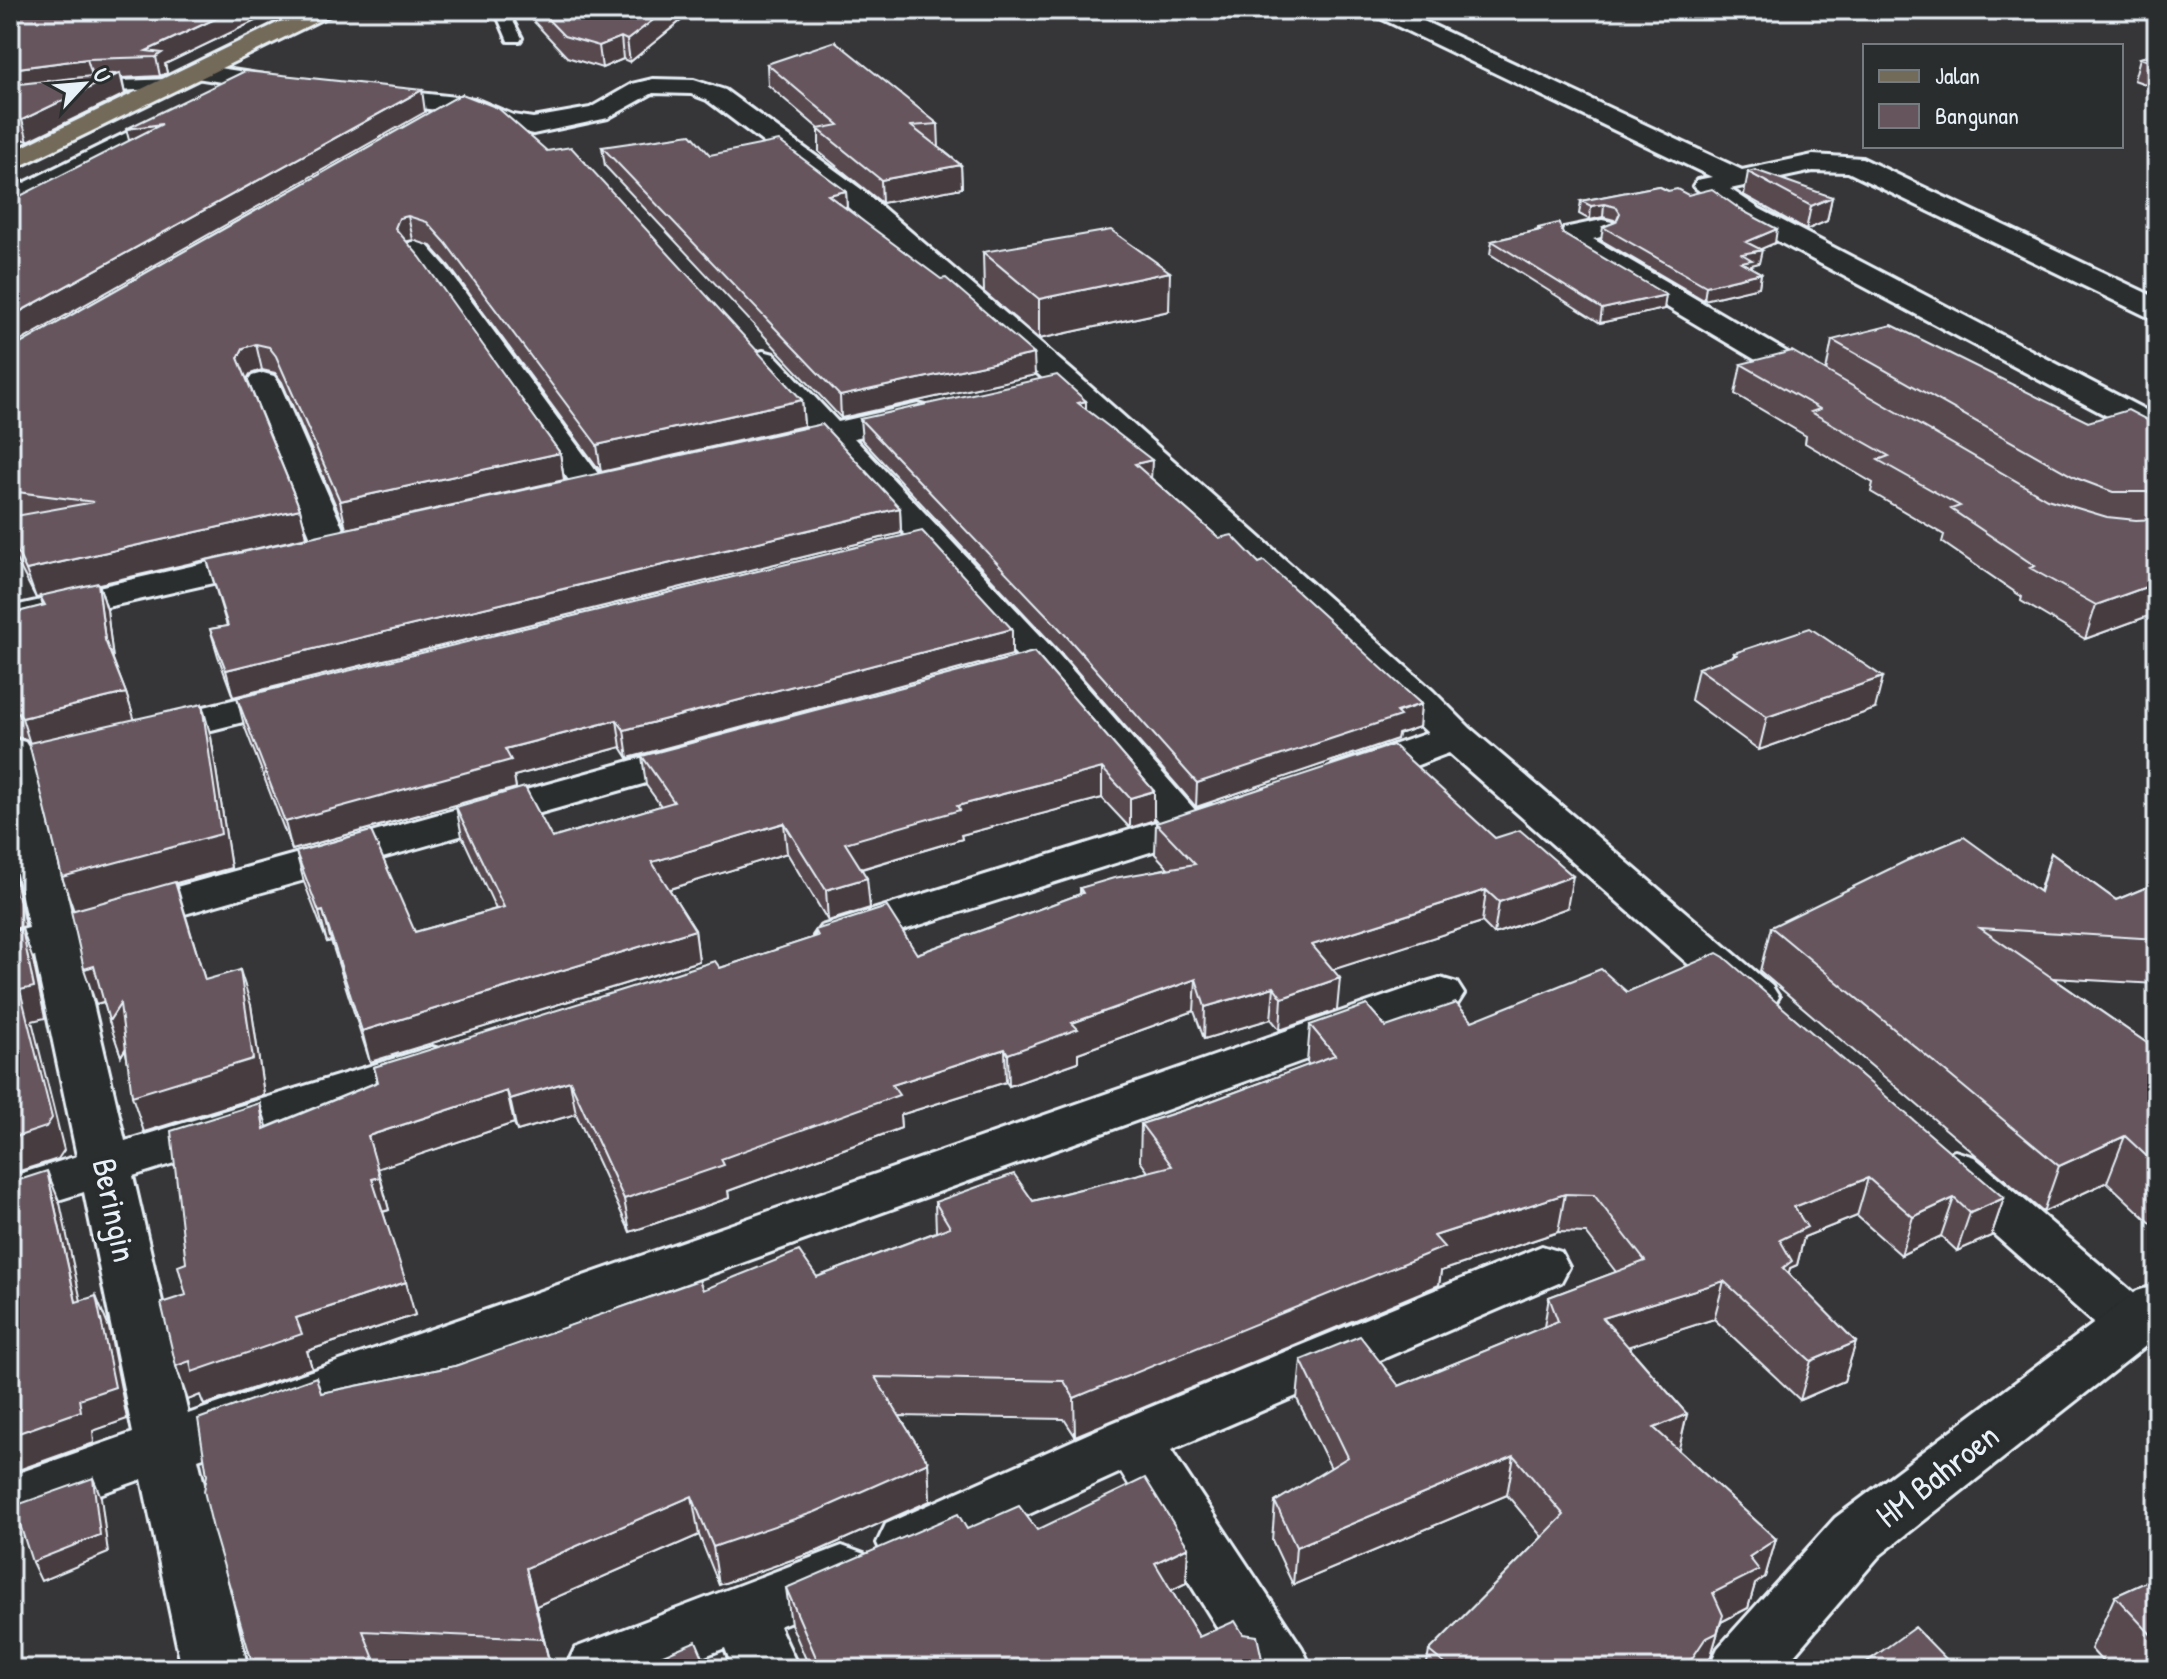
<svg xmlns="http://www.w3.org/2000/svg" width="2167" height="1679" font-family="'Patrick Hand',sans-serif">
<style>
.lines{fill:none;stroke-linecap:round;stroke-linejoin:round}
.lane-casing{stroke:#e8f1f8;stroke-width:6}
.street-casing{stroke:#e8f1f8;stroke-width:6}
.secondary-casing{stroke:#e8f1f8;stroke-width:6}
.primary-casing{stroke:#e8f1f8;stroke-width:6}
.lane{fill:#2a2d2e;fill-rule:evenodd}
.street{fill:#2a2d2e;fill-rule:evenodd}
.secondary{fill:#2a2d2e;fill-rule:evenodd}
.primary{fill:#736b5a;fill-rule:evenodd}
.wall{fill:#584950;stroke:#e8f1f8;stroke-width:2}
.shaded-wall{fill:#473c41;stroke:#e8f1f8;stroke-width:2}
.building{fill:#66555d;stroke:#e8f1f8;stroke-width:2}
.labels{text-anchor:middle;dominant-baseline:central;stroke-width:8;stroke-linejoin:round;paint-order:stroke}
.near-street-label{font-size:34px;fill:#e8f1f8;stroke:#2a2d2e}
</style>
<rect width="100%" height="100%" fill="#363537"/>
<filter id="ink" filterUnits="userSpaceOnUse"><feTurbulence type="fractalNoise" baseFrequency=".0125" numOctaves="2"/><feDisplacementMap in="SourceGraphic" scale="16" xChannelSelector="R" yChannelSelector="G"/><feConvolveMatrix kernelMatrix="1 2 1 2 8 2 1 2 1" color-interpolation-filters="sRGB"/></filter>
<g filter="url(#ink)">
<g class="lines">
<defs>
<path id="lane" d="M490,10H507L522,38L520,41H508L499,20Z
M173,79L179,80L181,84L179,88L93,92L10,103V93L93,82Z"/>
<path id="street" d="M1371,10H1400L1742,170L1813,155L1862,158L2157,298V319L2146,316L1848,172L1813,171L1730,189L1760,209L2157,416V439L2145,436L1740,221L1693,186L1697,180L1712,177L1374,15Z
M199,65L291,79L300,81L303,86L300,91L291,93L190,77L187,72L190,67Z
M653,79L694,80L725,90L861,189L1076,374L1433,691L1470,728L1772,986L1779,997L1772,1008L1755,1013L1738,1008L1449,753C1417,764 1365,791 1333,783L1327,774L1333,765L1428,733L1054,388L841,201L707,100L691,94L653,93L608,118L533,134L497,126L470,114L363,101L354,99L351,94L354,89L363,87L475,99L513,115L533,118L590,108L632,84Z
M183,105L192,108L196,113L192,118L10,209V190Z
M1602,220L1612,222L1616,228L1612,234L1593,239L1833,379L1838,386L1833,393L1822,396L1811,393L1563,245L1559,239L1564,228Z
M416,241L426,244L447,268L607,486L602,493L590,496L578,493L427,280L402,250L406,244Z
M763,351L774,354L838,422L918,404L930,407L935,414L930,421L854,438L1058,654L1195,810L1211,806L1226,810L1233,819L1226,828L853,946L837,951L821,946L814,936L821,926L1159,821L1030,670L823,445L774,456L762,453L757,446L762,439L808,428L747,361L752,354Z
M263,373L274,376L279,383L350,545L345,553L332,556L319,553L314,545L247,383L252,376Z
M266,549L279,552L284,560L279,568L10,629V607Z
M297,684L311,687L317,696L311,705L37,774L72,916L702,741L717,745L723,754L717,763L79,944L125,1141L432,1047L450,1052L457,1064L450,1076L133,1176L188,1414L1423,983L1440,978L1457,983L1464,994L1457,1005L198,1459L248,1669H182L142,1479L10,1526V1476L133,1433L84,1192L10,1215V1177L77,1156L35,956L10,963V933L29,928L10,843V738L25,742L30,750Z
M1955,1151L1974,1157L2151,1308C2158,1320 2158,1326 2151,1338L2131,1345L2111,1338L1936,1183L1929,1170L1936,1157Z
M1542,1246L1561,1252L1569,1267L1561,1282L1171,1450L1302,1648L1312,1669H1243L1121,1472L908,1569L886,1562L877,1543L886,1524L1112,1423Z
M842,1546L864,1554L873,1573L864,1592L779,1626L799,1669H733L725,1648L672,1669H565L575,1648Z"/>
<path id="secondary" d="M2157,1285V1337L1879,1556L1782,1669H1708L1718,1648L1835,1518L2137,1291Z"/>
<path id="primary" d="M304,10H333L330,15L10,171V153Z"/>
</defs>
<use href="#lane" class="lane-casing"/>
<use href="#street" class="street-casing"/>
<use href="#secondary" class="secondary-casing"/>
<use href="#primary" class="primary-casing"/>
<use href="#lane" class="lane"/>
<use href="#street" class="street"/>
<use href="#secondary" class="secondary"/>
<use href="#primary" class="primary"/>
</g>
<path class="wall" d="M10,10H278L165,64L167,73L160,76L122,78L125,94L28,141L10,135Z
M523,10H694L630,62L623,59L602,68L567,57Z
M2157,54V88L2134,80L2140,58Z
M767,64L938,124L939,147L961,165L962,188L882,203L819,152V129L768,85Z
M462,94L802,400L804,426L601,472L449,266L431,246L413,240L407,242L560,453L564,480L346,529L282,382L275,373L262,370L250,374L247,379L300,509L307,537L99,584L107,610L113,659L126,693L134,719L211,737L231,868L176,883L205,980L251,1005L264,1095L144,1132L125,1049L121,1056L104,1002L96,1004L74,910L62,877L30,744L26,739L10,736V614L43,606L40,597L36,598L10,548V348L15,347Z
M602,147L846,191L847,209L1035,375L841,418L605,166Z
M1748,172L1832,197L1827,221L1806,230L1744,195Z
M1658,186L1775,243L1760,249L1759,263L1751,265V268L1761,273L1759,287L1704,300L1601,240L1603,227L1616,222L1614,220L1603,217L1590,220L1579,214L1581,201Z
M1538,228L1563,234L1664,309L1600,323L1490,254L1492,241L1538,230Z
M983,252L1169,311L1039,339L984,292Z
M1832,340L2088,422L2157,425V616L2154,614L2085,639L2021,601L2022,597L1942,542L1944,535L1871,492L1873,483L1805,443L1806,436L1735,394L1741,364L1826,371Z
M1086,401V409L1151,478L1219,538L1259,563L1421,704L1419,727L1398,734L1397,739L1196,807L1060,652L862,440L860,419Z
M900,508L901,533L233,697L218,656L210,629L227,626L207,560Z
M1034,652L1154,791V820L1130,828L1102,798L961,835L962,839L862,869L870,908L828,921L787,853L669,889L695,930L699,961L370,1062L331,941L327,942L304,882L296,852L415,932L496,909L462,836L456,807L552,838L661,806L646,785L642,756Z
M1734,653L1875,709L1759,750L1691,700L1698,668L1734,656Z
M1012,655L628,758L621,747L514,776L516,788L292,850L244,725L237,698Z
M1156,823L1567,908L1494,934L1482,922L1333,969L1337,1010L1280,1030L1271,1019L1204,1039L1194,1011L1078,1053V1062L1009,1086L1006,1082L900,1115L901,1128L728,1191L729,1198L630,1232L576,1114L517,1131L514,1123L378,1168L389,1210L383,1212L415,1315L307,1351L312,1368L204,1405L200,1395L188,1400L176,1366L186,1295V1263L267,1127L377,1082L374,1067L720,968L815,937V930L917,954L1080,894V888L1168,868L1155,854Z
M2051,853L2116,900L2157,883V981L2156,984L2053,978L2157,1050V1229L2107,1182L2043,1212L1760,971L1771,927L2039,892Z
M1627,992L2004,1198L1991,1236L1957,1251L1941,1236L1901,1255L1857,1216L1804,1237L1797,1265L1790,1268L1788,1274L1856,1342L1844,1381L1800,1400L1714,1319L1628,1346L1687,1414L1678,1450L1776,1539L1765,1577L1755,1584L1748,1608L1721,1622L1707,1669H1426L1429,1651L1542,1537L1507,1495L1293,1585L1272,1540L1275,1502L1331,1468L1297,1399L1301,1360L1399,1386L1544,1327L1549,1297L1616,1272L1586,1233L1558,1232L1441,1271L1439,1285L1075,1436L1064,1419L899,1416L928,1462L930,1501L820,1550L719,1585L699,1535L536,1606L551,1669H254L321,1393L455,1366L703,1290L817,1277L936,1232L935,1202L1033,1201L1148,1172L1140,1161L1141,1124L1206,1103L1309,1065L1307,1062L1310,1025L1386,1027L1472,1021Z
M967,1529L1037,1530L1188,1547L1186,1583L1171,1590L1199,1637L1261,1669H810L791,1624L786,1588Z
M2157,1577V1669H2109L2091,1649L2115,1596Z"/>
<path class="shaded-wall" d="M234,10H278L165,64L167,73L160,76L156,57L146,51Z
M666,10H694L630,62L627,40Z
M621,37L623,59L602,68L599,46Z
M87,59L93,79L10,90V69Z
M120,73L125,94L28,141L22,120Z
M422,90L425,112L10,347V317Z
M162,124L132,151L126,129Z
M961,165L962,188L882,203L881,180Z
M846,191L847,210L828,195Z
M1832,197L1827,221L1806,230L1811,206Z
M1604,204L1603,217L1590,220L1591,206Z
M408,216L413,240L404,242L395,228L399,218Z
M1777,229L1775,243L1754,252L1762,250L1759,263L1751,265L1750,273L1738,276L1746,242Z
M1170,272L1169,311L1039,339V299Z
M1761,273L1759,287L1704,300L1706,286Z
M1666,295L1664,309L1600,323L1602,309Z
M256,344L262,370L250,374L244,384L238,358L243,348Z
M1034,354L1035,375L841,418L840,396Z
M802,400L804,426L601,472L597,445Z
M1086,401V422L1078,403Z
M560,453L564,480L346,529L340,501Z
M1152,460L1151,481L1135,464Z
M900,508L901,533L233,697L226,670Z
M300,509L307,537L99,584L107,610L114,668L105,640L98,584L36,598L26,570Z
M2157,583V605L2154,614L2085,639L2096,605Z
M1012,629V655L628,758L624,730Z
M1883,677L1875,709L1759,750L1767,717Z
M126,693L135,721L31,747L22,718Z
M202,704L211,737L231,868L74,911L62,877Z
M1421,704L1419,727L1398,734L1397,739L1196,807L1197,783Z
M617,720L621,747L514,776L516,788L292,850L285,822L505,749Z
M1102,768V798L961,835L962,839L847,873L845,843L957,806Z
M1154,791V820L1130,828V798Z
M784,823L787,853L657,893L652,862Z
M10,856L25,926L10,930Z
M1573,876L1567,908L1494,934L1499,902Z
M867,878L870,908L828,921L826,890Z
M1486,890L1482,922L1310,977L1312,945Z
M323,911L331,941L327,942L319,912Z
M22,929L33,960L45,1018L32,1021L64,1150L58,1159L10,1174V1139L20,990Z
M695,930L699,961L370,1062L362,1031Z
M94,966L106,1001L96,1004L84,969Z
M240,970L251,1005L264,1095L144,1132L132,1096Z
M1340,978L1337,1010L1280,1030L1282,998Z
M1196,979L1194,1011L1078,1053V1062L1009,1086L1008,1054L1072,1023Z
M1274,987L1271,1019L1204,1039L1205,1007Z
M120,1004L131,1039L121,1056L109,1021Z
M1005,1049L1006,1082L900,1115L901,1128L728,1191L729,1198L630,1232L624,1199L721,1159L892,1085Z
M570,1081L576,1114L517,1131L510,1099Z
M507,1091L514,1123L377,1169L368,1136Z
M260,1103L270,1136L264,1129Z
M2125,1136L2107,1182L2043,1212L2059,1166Z
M47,1171L60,1203L88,1334L76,1302Z
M380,1177L389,1210L381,1212L372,1179Z
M1868,1178L1857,1216L1804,1237L1797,1265L1790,1268L1782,1299L1780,1240L1794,1207Z
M1565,1194L1558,1232L1441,1271L1439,1285L1075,1436L1074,1398L1434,1236Z
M1954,1198L1941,1236L1901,1255L1913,1217Z
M2004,1198L1991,1236L1957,1251L1970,1213Z
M1724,1281L1714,1319L1596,1357L1603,1318Z
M406,1282L415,1315L307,1351L312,1368L204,1405L200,1395L188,1400L176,1366L296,1318Z
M96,1296L109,1328L127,1419L93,1431L94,1443L10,1473V1436L79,1399Z
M1856,1342L1844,1381L1800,1400L1811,1361Z
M1687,1414L1678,1453L1654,1428Z
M1514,1456L1507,1495L1293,1585L1296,1547Z
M928,1462L930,1501L820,1550L719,1585L713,1547Z
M93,1478L101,1497L108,1553L41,1581L32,1562Z
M692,1496L699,1535L536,1606L551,1669L526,1568Z
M1776,1539L1765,1577L1755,1584L1748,1608L1721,1622L1707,1669H1685L1713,1593L1749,1557Z
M1188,1547L1186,1583L1154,1599L1155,1563Z
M1262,1659L1261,1669H1238Z"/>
<path class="building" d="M10,10H234L146,51L162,53L156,57L87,59L10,69Z
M539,10H666L627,40L621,37L599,46L564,36Z
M835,41L938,124L911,126L961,165L881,180L818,129L839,125L767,64Z
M2157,54V64L2140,58Z
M245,71L422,90L10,317V201L162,124L126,129Z
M120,73L22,120L10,116V85Z
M462,94L498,108L547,151L571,147L802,400L597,445L445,242L427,222L408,216L399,218L395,228L420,257L560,453L340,501L276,356L269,347L256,344L243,348L238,358L300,509L26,570L10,537V517L94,502L10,491V348L15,347Z
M691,134L710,155L779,141L846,191L828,195L941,279L946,278L1034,354L840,396L602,147Z
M1755,170L1832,197L1811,206L1748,172Z
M1658,186L1668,191L1677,189L1688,195L1712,189L1741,210L1777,229L1746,242L1762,250L1742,254L1752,260L1741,262L1761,273L1706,286L1603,227L1616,222L1620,213L1616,207L1604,204L1591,206L1581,201Z
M1559,223L1563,234L1666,295L1602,309L1492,241L1541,230L1538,228Z
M1111,230L1170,272L1039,299L983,252Z
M1892,325L2088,422L2128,410L2157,425V492H2113L2076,478L1832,340Z
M1792,351L2047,499L2107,517L2136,520L2157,519V583L2096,605L2030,568L2035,566L1951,509L1960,506L1878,460L1889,456L1811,412L1820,409L1741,364Z
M1057,375L1086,401L1078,403L1152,460L1135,464L1219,538L1232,535L1259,563L1264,561L1421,704L1396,712L1400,716L1197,783L1060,629L860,419Z
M822,424L900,508L226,670L210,629L228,626L207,560Z
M922,531L1012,629L624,730L617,720L505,749L511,760L285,822L237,698Z
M98,583L105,640L126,693L22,718L16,710L10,709V614L45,605L40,596Z
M1810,628L1883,677L1767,717L1698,668L1737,655L1734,653Z
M1034,652L1154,791L1130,798L1102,768L957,806L960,810L845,843L867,878L826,890L784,823L652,862L695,930L362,1031L323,911L319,912L296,852L371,831L415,932L504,907L456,807L525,787L552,838L674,802L642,756Z
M202,704L221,834L62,877L29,743Z
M1393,745L1495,838L1520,830L1573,876L1499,902L1486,890L1312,945L1340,978L1282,998L1274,987L1205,1007L1196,979L1072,1023L1078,1029L1008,1054L1005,1049L892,1085L899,1095L721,1159L724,1165L624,1199L570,1081L510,1099L507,1091L368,1136L380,1177L372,1179L406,1282L296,1318L302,1334L192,1372L190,1361L176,1366L161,1303L186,1295L178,1266L186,1263L171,1131L260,1103L264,1129L378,1082L374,1067L715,961L720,968L818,936L815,930L887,907L917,954L1083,893L1080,888L1114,878L1195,864L1156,823Z
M1964,837L2040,892L2051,853L2116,900L2157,883V939L1980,928L2157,1050V1166L2125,1136L2059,1166L1771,927L1906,861Z
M10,875L15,896L10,897Z
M175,882L205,980L240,970L253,1059L132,1096L120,1004L109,1021L94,966L84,969L71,911Z
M22,929L34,987L20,990L52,1118L46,1127L10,1139V933Z
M1717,953L1724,957L2004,1198L1970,1213L1954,1198L1913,1217L1868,1178L1794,1207L1807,1227L1780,1240L1792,1261L1783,1268L1856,1342L1811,1361L1724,1281L1603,1318L1687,1414L1654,1428L1776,1539L1749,1557L1759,1570L1713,1593L1723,1615L1717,1633L1705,1639L1685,1669H1443L1446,1665L1429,1651L1564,1515L1514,1456L1296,1547L1275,1502L1348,1457L1301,1360L1360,1336L1399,1386L1558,1321L1549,1297L1645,1261L1594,1195L1565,1194L1434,1236L1444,1247L1074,1398L1064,1381L875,1377L928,1462L815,1512L713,1547L692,1496L526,1568L543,1639L363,1631L378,1669H254L214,1533L204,1491L207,1475L198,1419L316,1377L321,1393L455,1366L699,1280L703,1290L799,1251L817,1277L950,1227L935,1202L1014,1174L1033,1201L1172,1166L1141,1124L1206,1103L1335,1055L1310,1025L1367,1005L1386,1027L1456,1003L1472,1021L1601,969L1627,992Z
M47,1171L76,1302L96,1296L115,1387L79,1399L81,1411L10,1436V1183Z
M93,1478L100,1535L32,1562L14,1506Z
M1145,1478L1188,1547L1155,1563L1199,1637L1235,1621L1243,1634L1257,1636L1262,1659L1238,1669H821L786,1588L958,1514L967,1529L1019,1506L1037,1530Z
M2157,1577V1641L2115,1596Z
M1915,1627L1956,1669H1857Z
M696,1641L708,1669H630Z"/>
</g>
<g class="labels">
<g class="near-street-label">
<text transform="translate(115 1210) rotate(78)">Beringin</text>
<text transform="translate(1937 1475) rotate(-38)">HM Bahroen</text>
</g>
</g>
<rect width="2167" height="1679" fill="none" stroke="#2a2d2e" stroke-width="40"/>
<rect x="20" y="20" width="2127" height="1639" fill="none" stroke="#e8f1f8" stroke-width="3" filter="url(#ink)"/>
<rect x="1863" y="44" width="260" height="104" fill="#2a2d2e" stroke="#767b7f" stroke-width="2"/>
<rect x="1879" y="70" width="40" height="12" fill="#736b5a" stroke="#767b7f" stroke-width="2"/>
<text x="1935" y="84" font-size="24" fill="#e8f1f8">Jalan</text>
<rect x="1879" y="104" width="40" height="24" fill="#66555d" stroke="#767b7f" stroke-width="2"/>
<text x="1935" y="124" font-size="24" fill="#e8f1f8">Bangunan</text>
<g transform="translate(84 84) rotate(64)" stroke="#2a2d2e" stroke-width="6" paint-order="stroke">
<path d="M0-6L14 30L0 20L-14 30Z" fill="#e8f1f8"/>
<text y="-12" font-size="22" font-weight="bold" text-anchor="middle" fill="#e8f1f8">U</text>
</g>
</svg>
